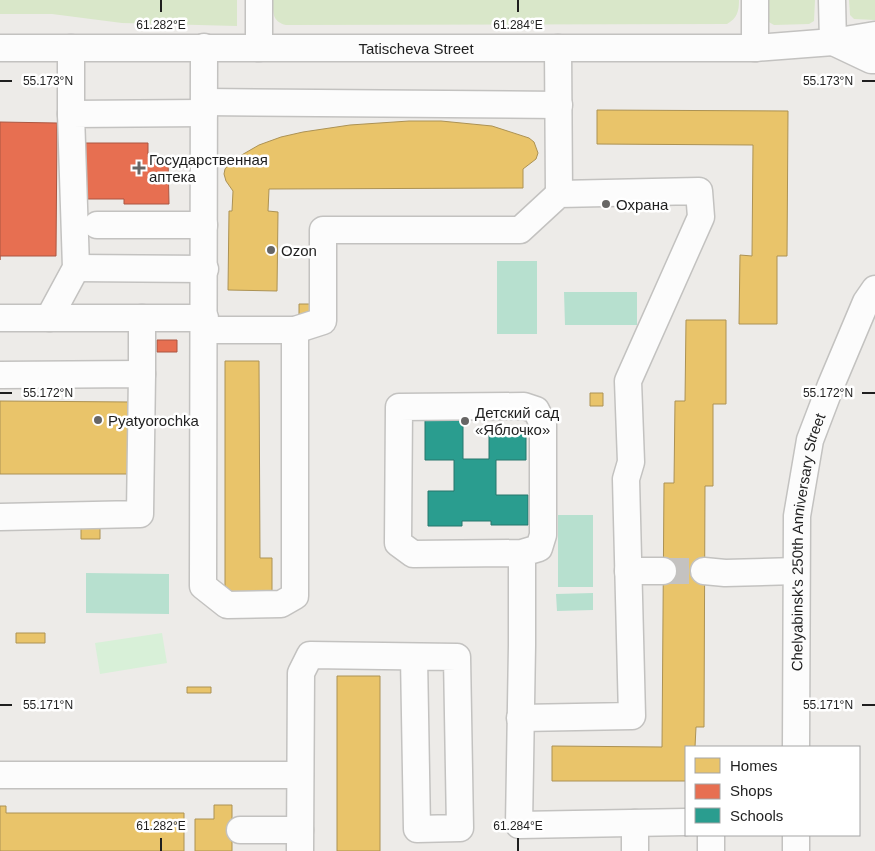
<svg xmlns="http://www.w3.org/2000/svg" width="875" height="851" font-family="Helvetica,sans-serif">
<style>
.grass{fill:#d9e7c9}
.park{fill:#d8f0d8}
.pitch{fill:#b7e0cf}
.homes{fill:#e9c46a;stroke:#ac9254}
.shops{fill:#e76f51;stroke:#ab5742}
.schools{fill:#2a9d8f;stroke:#27776d}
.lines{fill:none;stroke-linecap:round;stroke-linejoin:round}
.minor-tunnel{stroke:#c4c2c0;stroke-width:26;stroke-dasharray:26 13;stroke-linecap:butt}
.minor-casing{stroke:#c3c2c0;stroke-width:29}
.minor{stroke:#fcfcfc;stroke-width:26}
.ticks{fill:none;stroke:#1f1f1f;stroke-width:2}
.poi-dot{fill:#676665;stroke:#fff;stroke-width:2}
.labels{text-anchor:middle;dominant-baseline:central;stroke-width:5;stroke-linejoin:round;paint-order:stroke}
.street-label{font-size:15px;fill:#1f1f1f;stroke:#fff}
.poi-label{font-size:15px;fill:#1f1f1f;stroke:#fff;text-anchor:start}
.ticks-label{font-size:12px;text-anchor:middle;fill:#1f1f1f;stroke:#fff;stroke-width:5;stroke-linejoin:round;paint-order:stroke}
</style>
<rect width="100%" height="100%" fill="#edebe8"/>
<path class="grass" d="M0,0H237V26L122,23L52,14H0Z
M273,0H739C739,12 737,18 727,24L286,25C272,21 273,13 273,0Z
M765,0H815L814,21L809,24L774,25L767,21Z
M849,0H875V20L854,19L850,15Z"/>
<path class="park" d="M162,633L167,663L100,674L95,643Z"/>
<path class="pitch" d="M497,261H537V334H497Z
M564,292H637V325H565Z
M558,515H593V587H558Z
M86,573L169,574V614L86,613Z
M593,593V610L557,611L556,594Z"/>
<path class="homes" d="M597,110L788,111L787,256H777V324H739L740,255L752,256L753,145L597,144Z
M409,121H441L492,126L529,138L534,142L538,153L536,159L523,169V188L269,189L268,211L278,212L277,291L228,290L229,211H232L233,191L226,181L224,174L225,169L233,160L259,145L281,137L303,132L350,125Z
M299,304H313L312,317H299Z
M686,320H726V404H713V486H705L704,727H696L695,747H686V781H552V746L662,747L664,483H674L675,401H685Z
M225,361H259L260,558H272V593H225Z
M590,393H603V406H590Z
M0,401L131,402V474H0Z
M81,525H100V539H81Z
M16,633H45V643H16Z
M337,676H380V851H337Z
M187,687H211V693H187Z
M214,805H232V851H195V819H214Z
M0,806H6V813H184V851H0Z"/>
<path class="shops" d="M0,122L57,123L56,256H0V260Z
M82,143H148V157H168L169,204H124V199H82Z
M157,340H177V352H157Z"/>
<path class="schools" d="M425,420H463V459H489V428H526V460H496V495H528V525H491V521H462V526H428V491H454V460H425Z"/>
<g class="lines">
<path class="minor-tunnel" d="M663,571H704"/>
<defs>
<g id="minor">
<path d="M755,0V48"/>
<path d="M832,0L833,42"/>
<path d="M833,42L871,60H875"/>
<path d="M204,47L203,586L227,605L281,604L295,596V330"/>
<path id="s1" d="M0,48H755L833,42L875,35"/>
<path d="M259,48V0"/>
<path d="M558,48L559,194"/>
<path d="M204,102L559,105"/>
<path d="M71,114V48"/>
<path d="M97,225H204"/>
<path d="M76,268L205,269"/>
<path d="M0,318H205"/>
<path d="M49,318L76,268L71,114L204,113"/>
<path d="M142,318V374"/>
<path d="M205,330H295L323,321V230H520L559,194L699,191L701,217L628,381L631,462L626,479L632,716L520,718"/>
<path d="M0,375L142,374L140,514L0,517"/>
<path d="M522,553L413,554L398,543L399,407L524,406L536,410L543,424V535L539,548L522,553V645L519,825L686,822"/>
<path d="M628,571H663"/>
<path d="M704,571L725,573L796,571"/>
<path id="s2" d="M796,747L797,516L810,440L831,385L866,302L875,289"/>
<path d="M0,775H300"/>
<path d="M635,823V851"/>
<path d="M240,830H300"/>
<path d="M711,835V851"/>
<path d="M300,851L301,673L310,655L457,657L460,828L417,829L414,657"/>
<path d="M796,851V835"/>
</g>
</defs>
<use href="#minor" class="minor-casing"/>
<use href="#minor" class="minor"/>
</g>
<path class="ticks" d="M161,0V12M518,0V12M0,81H12M862,81H875M0,393H12M862,393H875M0,705H12M862,705H875M161,838V851M518,838V851"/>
<g class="poi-dot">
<path d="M136.5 160.5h5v5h5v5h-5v5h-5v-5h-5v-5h5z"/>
<circle cx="606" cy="204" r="5"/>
<circle cx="271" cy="250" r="5"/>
<circle cx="98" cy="420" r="5"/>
<circle cx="465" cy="421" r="5"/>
</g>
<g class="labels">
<g class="street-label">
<text stroke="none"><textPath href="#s1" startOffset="416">Tatischeva Street</textPath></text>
<text stroke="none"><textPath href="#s2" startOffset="206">Chelyabinsk's 250th Anniversary Street</textPath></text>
</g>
<g class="poi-label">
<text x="149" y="159">Государственная<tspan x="149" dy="17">аптека</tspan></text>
<text x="616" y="204">Охрана</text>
<text x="281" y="250">Ozon</text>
<text x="475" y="412">Детский сад<tspan x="475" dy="17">«Яблочко»</tspan></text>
<text x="108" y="420">Pyatyorochka</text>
</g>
</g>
<g class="ticks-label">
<text x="161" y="29">61.282°E</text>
<text x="518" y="29">61.284°E</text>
<text x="48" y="85">55.173°N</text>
<text x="828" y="85">55.173°N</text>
<text x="48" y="397">55.172°N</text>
<text x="828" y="397">55.172°N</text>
<text x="48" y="709">55.171°N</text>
<text x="828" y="709">55.171°N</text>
<text x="161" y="830">61.282°E</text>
<text x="518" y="830">61.284°E</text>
</g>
<rect x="685" y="746" width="175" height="90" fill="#ffffff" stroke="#a5a5a5"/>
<rect x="695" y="758" width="25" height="15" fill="#e9c46a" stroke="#a5a5a5"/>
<text x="730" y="771" font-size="15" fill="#1f1f1f">Homes</text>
<rect x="695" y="784" width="25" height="15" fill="#e76f51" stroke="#a5a5a5"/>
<text x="730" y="796" font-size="15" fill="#1f1f1f">Shops</text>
<rect x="695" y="808" width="25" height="15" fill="#2a9d8f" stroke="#a5a5a5"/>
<text x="730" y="821" font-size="15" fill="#1f1f1f">Schools</text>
</svg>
